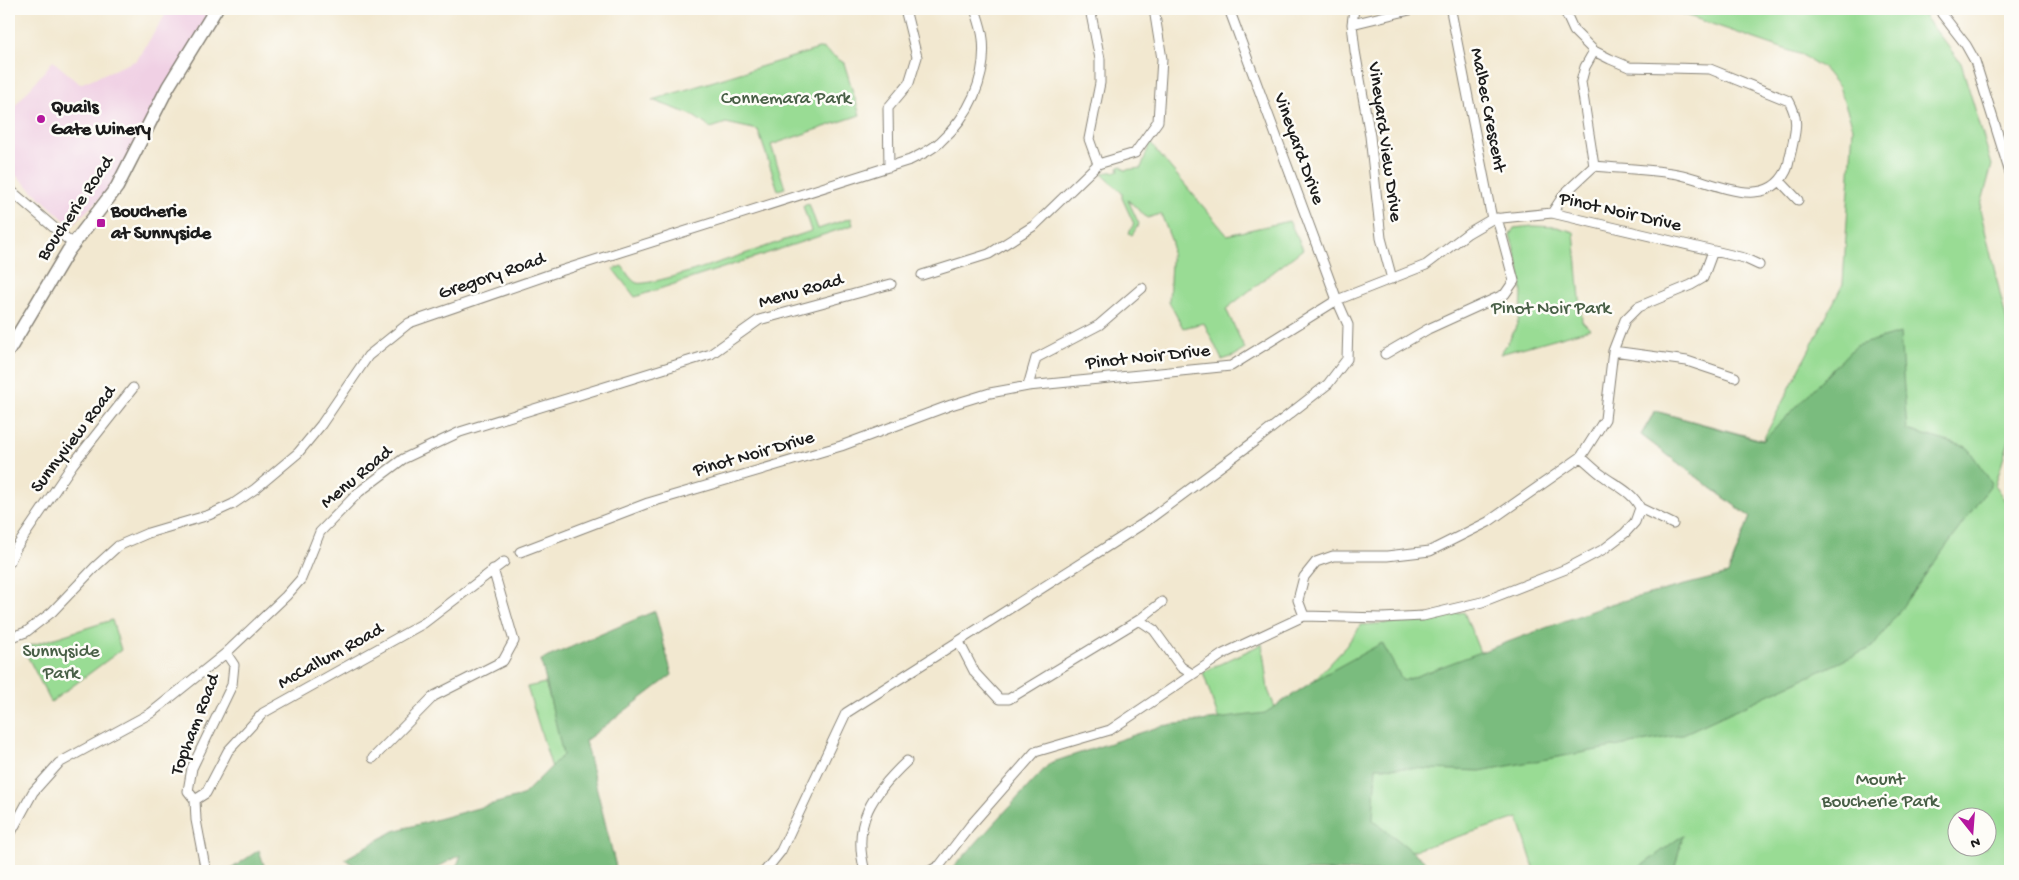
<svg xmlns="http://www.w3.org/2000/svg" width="2019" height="880" font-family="'Gochi Hand',sans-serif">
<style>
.built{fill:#f0d0e4}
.green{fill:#99dc94;stroke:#5a7c58;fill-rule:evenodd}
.forest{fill:#7abc7e;stroke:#4b6c4d}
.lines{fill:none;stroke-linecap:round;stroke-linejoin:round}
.street-casing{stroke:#878276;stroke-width:11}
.secondary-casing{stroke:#878276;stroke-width:15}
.street{stroke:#fff;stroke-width:9}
.secondary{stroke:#fff;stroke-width:12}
.poi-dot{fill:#b5179e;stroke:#fdfcf7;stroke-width:2}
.labels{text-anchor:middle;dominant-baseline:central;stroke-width:5;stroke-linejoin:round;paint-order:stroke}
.park-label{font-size:19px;fill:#485f46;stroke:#fdfcf7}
.poi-label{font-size:19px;font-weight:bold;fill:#1c1c1c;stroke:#fdfcf7;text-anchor:start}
.street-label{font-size:19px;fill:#1c1c1c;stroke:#fdfcf7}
</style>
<rect width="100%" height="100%" fill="#fdfcf7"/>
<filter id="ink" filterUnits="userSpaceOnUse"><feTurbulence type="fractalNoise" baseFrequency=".02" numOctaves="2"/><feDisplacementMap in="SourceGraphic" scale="10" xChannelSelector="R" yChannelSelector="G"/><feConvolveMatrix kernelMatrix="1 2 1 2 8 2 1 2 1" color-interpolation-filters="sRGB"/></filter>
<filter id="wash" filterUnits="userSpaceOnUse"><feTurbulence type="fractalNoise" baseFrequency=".0096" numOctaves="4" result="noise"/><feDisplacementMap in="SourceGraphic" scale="20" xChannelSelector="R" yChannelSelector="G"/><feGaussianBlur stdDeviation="1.12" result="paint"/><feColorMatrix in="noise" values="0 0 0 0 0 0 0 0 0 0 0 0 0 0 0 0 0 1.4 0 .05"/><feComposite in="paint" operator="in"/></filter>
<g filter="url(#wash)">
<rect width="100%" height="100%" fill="#f2e8d0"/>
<path class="built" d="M169,9H217L111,188L71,226L9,169V113L53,61L80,84L137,60Z"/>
<path class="green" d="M1668,9H1919L1961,63L1992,165L1980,209L2010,335V437L1995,486L2010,508V871H1535L1518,818L1347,871L1224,736L1203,672L1262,644L1268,690L1279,717L1346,646L1361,625L1416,621L1464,612L1481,655L1728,574L1750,517L1641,435L1655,411L1763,440L1843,284L1853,127L1839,87L1823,68L1802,55ZM1956,818H1986V848H1956Z
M822,48L844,63L860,115L771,145L785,188L778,190L758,130L726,123L711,128L692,115L652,100Z
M1150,143L1227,235L1289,221L1303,249L1226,309L1245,349L1234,356L1222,360L1204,323L1183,328L1169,302L1172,242L1161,214L1147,218L1128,200L1139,224L1132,235L1129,233L1134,224L1122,198V193L1101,173L1119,171L1118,167L1122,166L1124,170L1141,168Z
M809,204L818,229L851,218L853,225L635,297L613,269L622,266C626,271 631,281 637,283C652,288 787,239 811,231L803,206Z
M1533,226L1557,227L1574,232L1582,321L1590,329L1500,354C1531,313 1524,281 1510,235L1514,228Z
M112,620L121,650L51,702L23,648Z
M545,683L578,789L560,794L527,687Z"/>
<path class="forest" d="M1900,333L1907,430L1967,447L1992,483L1873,647L1681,735L1480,771L1376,767L1373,820L1437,871H950L1050,763L1161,726L1265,713L1318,678L1382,643L1403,681L1610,604L1728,574L1750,517L1641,435L1655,411L1763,441L1855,346Z
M655,611L672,675L585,741L617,871H455L461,855L430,871H362L345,859L394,831L522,796L563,755L541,660Z
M1683,835L1674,871H1639L1640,867Z
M259,850L266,871H228Z"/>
</g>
<g filter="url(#ink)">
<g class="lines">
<defs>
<path id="street" d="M1090,9L1100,59V83L1089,139L1098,164
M1354,9L1352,24L1355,51L1370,136L1381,238L1392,279
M1449,9L1451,11L1492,219
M1940,9L1942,14L1966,45L1975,61L2010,173
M1352,24L1414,9
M1594,51L1585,67L1581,82L1594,166
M889,167L888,108L909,83L917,57L905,9
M1780,181L1798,200
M9,189L73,244
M1552,213L1565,193L1594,166C1623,169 1654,169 1682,175C1713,182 1766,212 1786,171C1789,166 1789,158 1791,152C1795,132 1800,121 1789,101L1710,69L1629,67L1610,59L1594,51L1574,31L1564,9
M922,275L989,254L1035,225L1098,164L1135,153L1158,121L1162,59L1154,9
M1613,351L1687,361L1735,377
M1385,354L1428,329L1505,294L1514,281L1497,218
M1028,386L1036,358L1099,325L1142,288
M1640,508L1673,524
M520,552L648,503L841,446L951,405L990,393L1028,386L1231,366L1337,300L1426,265L1468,233L1492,219L1552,213L1744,258L1759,265
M9,563L16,548L73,464L133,388
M1304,616L1298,600L1304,577L1316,562L1333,556H1387L1430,551L1488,522L1581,457
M1139,620L1154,630L1181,667L1192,674
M9,638L26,632L52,612L95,567L118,546L148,533L209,515L233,504L255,489L298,453L321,425L368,356L409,323L551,274L910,160C920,155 932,150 940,142C969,116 987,79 983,39C982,29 978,18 975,9
M959,642L975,673L999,699H1009L1139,620L1162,602
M373,758L434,696L503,661L514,641L493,569
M195,800L206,793L228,751L263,713L424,623L504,562
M9,836L33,792L59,763L151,713L226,653L286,596L301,579L320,532L359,492L403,459L460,432L711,354L759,320L891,284
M205,867L196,820L195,800L188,791L192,768L232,685L234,665L226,653
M765,871L781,851L846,713L1144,523L1259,438L1328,384L1347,359L1348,325L1337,300L1229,9
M865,871C851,823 873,793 907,761
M930,871L940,865L970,826L1035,752L1110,730L1223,654L1304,616L1382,618L1423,616L1482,602L1566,569L1604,549L1625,533L1635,522L1640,508C1633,492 1615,485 1602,475C1595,470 1588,463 1581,457L1605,419L1613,351L1625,320L1638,307L1691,285L1703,278L1713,251"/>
<path id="secondary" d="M9,350L68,251L117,187L168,87L216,9"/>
</defs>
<use href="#street" class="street-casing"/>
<use href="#secondary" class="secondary-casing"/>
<use href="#street" class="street"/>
<use href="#secondary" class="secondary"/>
</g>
</g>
<g class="poi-dot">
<circle cx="41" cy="119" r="5"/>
<rect x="96" y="218" width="10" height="10" rx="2.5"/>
</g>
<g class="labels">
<g class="park-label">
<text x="786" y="99">Connemara Park</text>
<text x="1551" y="309">Pinot Noir Park</text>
<text x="61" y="652">Sunnyside<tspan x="61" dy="22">Park</tspan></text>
<text x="1880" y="780">Mount<tspan x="1880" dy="22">Boucherie Park</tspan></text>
</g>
<g class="poi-label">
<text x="51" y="108">Quails<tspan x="51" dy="22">Gate Winery</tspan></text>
<text x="111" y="212">Boucherie<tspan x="111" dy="22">at Sunnyside</tspan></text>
</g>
<g class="street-label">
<text transform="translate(1487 110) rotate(79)">Malbec Crescent</text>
<text transform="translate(1384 142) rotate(82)">Vineyard View Drive</text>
<text transform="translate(1298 149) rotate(70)">Vineyard Drive</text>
<text transform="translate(76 209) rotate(-56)">Boucherie Road</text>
<text transform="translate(1620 213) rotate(13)">Pinot Noir Drive</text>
<text transform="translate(492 277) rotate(-19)">Gregory Road</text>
<text transform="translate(801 292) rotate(-16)">Menu Road</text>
<text transform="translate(1148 358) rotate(-6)">Pinot Noir Drive</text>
<text transform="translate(74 440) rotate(-53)">Sunnyview Road</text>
<text transform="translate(754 455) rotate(-16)">Pinot Noir Drive</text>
<text transform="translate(357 478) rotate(-40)">Menu Road</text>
<text transform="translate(331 657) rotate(-29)">McCallum Road</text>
<text transform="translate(196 725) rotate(-69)">Topham Road</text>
</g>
</g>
<rect width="2019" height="880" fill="none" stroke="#fdfcf7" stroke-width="30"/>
<g transform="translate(1972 832) rotate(163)"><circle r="24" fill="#fdfcf7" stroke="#a3a29f"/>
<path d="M0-4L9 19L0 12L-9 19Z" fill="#b5179e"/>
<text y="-8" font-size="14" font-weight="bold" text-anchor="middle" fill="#1c1c1c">N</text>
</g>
</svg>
